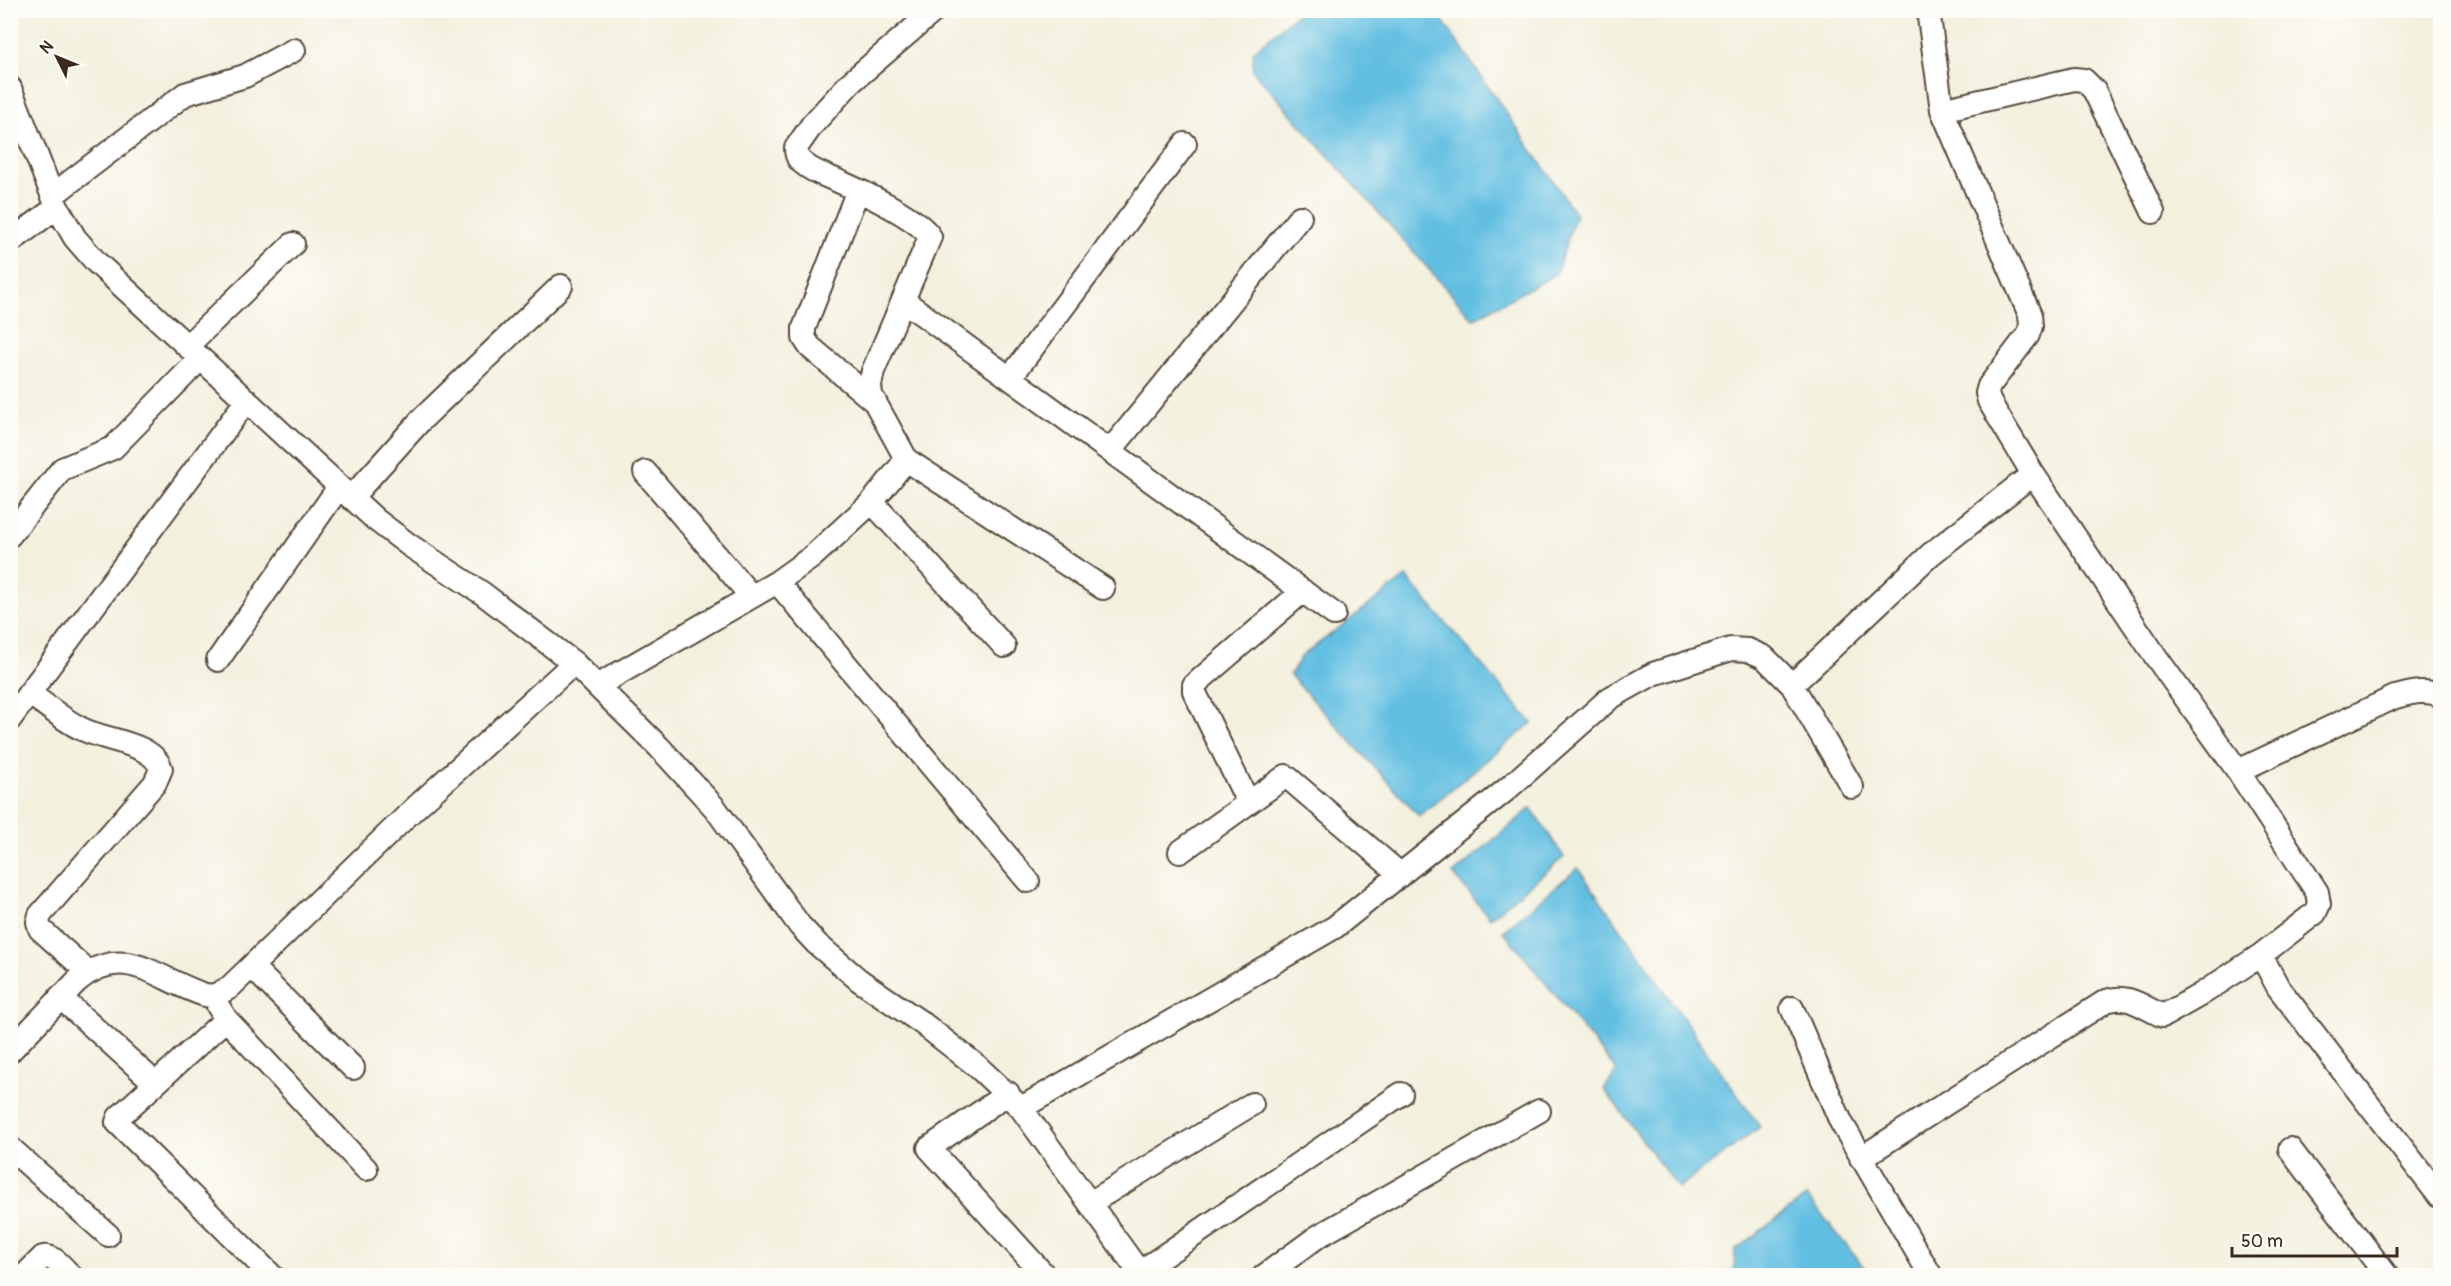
<svg xmlns="http://www.w3.org/2000/svg" width="2451" height="1286" font-family="Pangolin,sans-serif">
<style>
.water{fill:#64bfe2;stroke:#507480;stroke-width:1.5}
.lines{fill:none;stroke-linecap:round;stroke-linejoin:round}
.minor-casing{stroke:#57483b;stroke-width:26}
.minor{stroke:#fff;stroke-width:22}
</style>
<rect width="100%" height="100%" fill="#fdfcf7"/>
<filter id="ink" filterUnits="userSpaceOnUse"><feTurbulence type="fractalNoise" baseFrequency=".0167" numOctaves="2"/><feDisplacementMap in="SourceGraphic" scale="12" xChannelSelector="R" yChannelSelector="G"/><feConvolveMatrix kernelMatrix="1 2 1 2 8 2 1 2 1" color-interpolation-filters="sRGB"/></filter>
<filter id="wash" filterUnits="userSpaceOnUse"><feTurbulence type="fractalNoise" baseFrequency=".008" numOctaves="4" result="noise"/><feDisplacementMap in="SourceGraphic" scale="24" xChannelSelector="R" yChannelSelector="G"/><feGaussianBlur stdDeviation="1.35" result="paint"/><feColorMatrix in="noise" values="0 0 0 0 0 0 0 0 0 0 0 0 0 0 0 0 0 1.4 0 .05"/><feComposite in="paint" operator="in"/></filter>
<g filter="url(#wash)">
<rect width="100%" height="100%" fill="#f3f0de"/>
<path class="water" d="M1301,11H1436L1576,214L1556,274L1473,319L1253,71V51Z
M1406,577L1532,723L1419,816L1290,675L1302,656Z
M1531,808L1564,857L1490,918L1453,874Z
M1578,868L1760,1127L1678,1188L1604,1089L1617,1071L1503,931Z
M1807,1196L1870,1275H1734L1735,1250Z"/>
</g>
<g filter="url(#ink)">
<g class="lines">
<defs>
<path id="minor" d="M1928,10L1942,110L2030,315L2031,326L2028,335L1989,386L1987,393L1989,401L2033,474L2156,657L2238,771L2317,892L2319,904L2315,913L2261,955L2278,987L2440,1197
M10,88L57,207L75,238L96,262L376,520L409,545L482,593L574,663L597,686L659,747L715,808L800,926L817,944L859,980L922,1023L977,1066L1021,1108L1142,1276
M1942,110L2074,79L2084,80L2094,90L2153,212
M858,190L804,328V338L810,347L875,402
M53,195L185,94L245,76L294,50
M10,242L57,207
M904,301L1334,614
M187,346L293,244
M1010,378L1185,144
M1110,451L1300,217
M905,459L1103,588
M645,472L751,596
M351,498L421,420L561,286
M872,502L1004,646
M10,535L62,469L113,448L200,359
M777,582L1028,881
M218,660L339,487
M1792,685L1931,554L2033,474
M597,686L777,582L812,557L872,502L902,465L904,455L871,395L870,385L873,371L930,237C919,218 859,190 838,181C827,176 813,172 804,164C798,160 796,155 796,148L812,125L850,83L935,10
M29,693C46,705 62,719 80,728C103,741 153,742 161,769L155,783L40,915L38,922L40,929L88,972
M10,719L247,400
M2238,771L2395,697C2412,693 2424,689 2440,695
M1248,802L1194,691V685L1303,591
M1180,852L1286,776L1401,875
M252,967L353,1068
M60,997L155,1083
M218,1006L226,1019L366,1169
M1792,1008L1841,1122L1931,1276
M226,1019L119,1117L117,1122L272,1276
M10,1051L77,981C125,941 157,980 205,995L214,996L229,988L415,808L574,663
M1008,1093L929,1148L1045,1276
M1021,1108L1335,927L1506,790L1610,698L1653,674L1731,649L1748,650L1764,657L1792,685L1852,787
M10,1148L108,1235
M2290,1149L2387,1276
M1861,1158L2106,1001C2128,993 2142,1007 2163,1016L2200,995L2261,955
M1090,1203L1252,1104
M1140,1272L1401,1094
M24,1276L43,1257C54,1255 63,1268 71,1276
M1264,1276L1317,1237L1539,1111"/>
</defs>
<use href="#minor" class="minor-casing"/>
<use href="#minor" class="minor"/>
</g>
</g>
<rect width="2451" height="1286" fill="none" stroke="#fdfcf7" stroke-width="36"/>
<g transform="translate(57 57) rotate(313)" stroke="#fdfcf7" stroke-width="4.5" paint-order="stroke">
<path d="M0-4.5L10 22L0 15L-10 22Z" fill="#3b2a1e"/>
<text y="-9" font-size="16" font-weight="bold" text-anchor="middle" fill="#3b2a1e">N</text>
</g>
<path d="M2232 1247v9h165v-9" fill="none" stroke="#3b2a1e" stroke-width="3"/>
<text x="2241" y="1247" font-size="18" fill="#3b2a1e" stroke="#fdfcf7" stroke-width="4.5" paint-order="stroke">50 m</text>
</svg>
